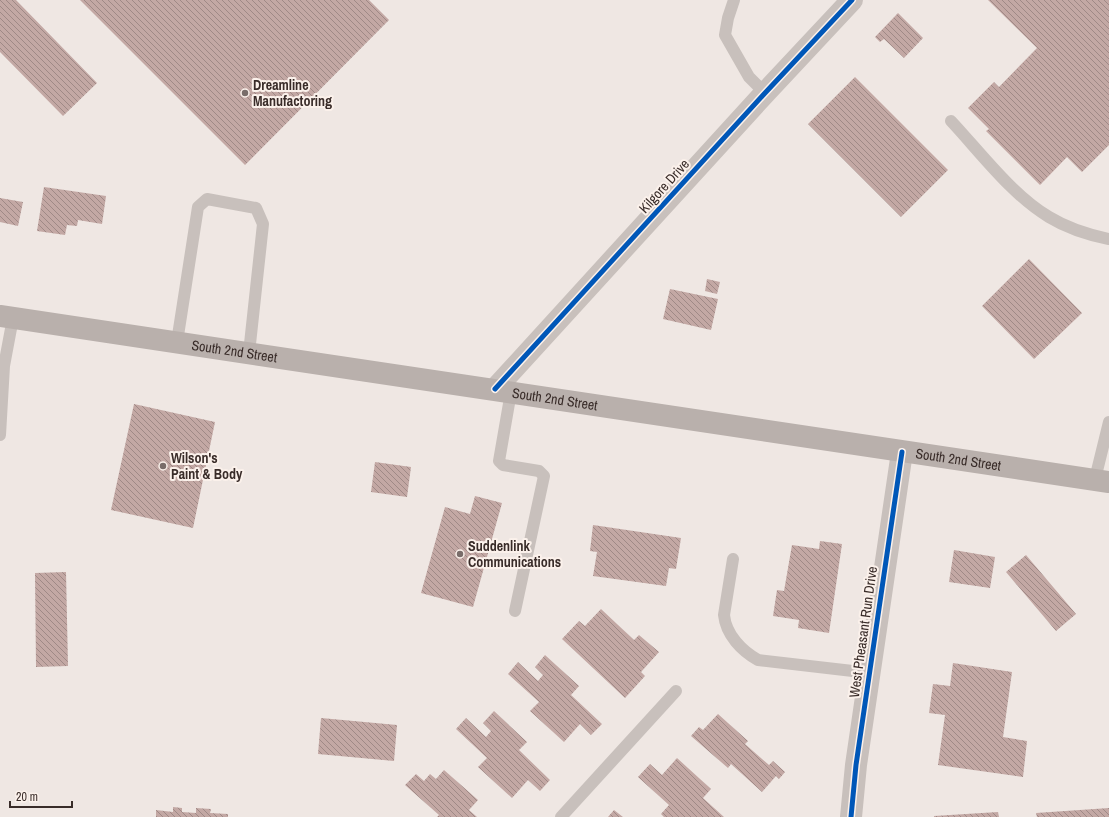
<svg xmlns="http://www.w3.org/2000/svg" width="1109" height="817" font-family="'Archivo Narrow',sans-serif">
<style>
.building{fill:url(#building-back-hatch)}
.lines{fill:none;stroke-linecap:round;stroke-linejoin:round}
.service{stroke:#c8c0bc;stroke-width:12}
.minor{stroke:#c8c0bc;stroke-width:22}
.secondary{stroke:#b9b0ac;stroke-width:22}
.cycleway-casing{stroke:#fbf1eb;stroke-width:8}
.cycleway{stroke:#0057b8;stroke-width:5}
.poi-dot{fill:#796d6a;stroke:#fbf1eb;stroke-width:1.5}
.labels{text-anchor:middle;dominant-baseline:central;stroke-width:4;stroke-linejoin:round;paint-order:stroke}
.poi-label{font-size:14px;font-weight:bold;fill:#392c29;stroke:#fbf1eb;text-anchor:start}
.street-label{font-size:14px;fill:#392c29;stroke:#fbf1eb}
</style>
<defs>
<pattern id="building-back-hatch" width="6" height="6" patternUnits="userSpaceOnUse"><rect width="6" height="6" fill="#c3a8a4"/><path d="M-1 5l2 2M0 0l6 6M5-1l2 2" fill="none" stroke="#9f8986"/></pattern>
</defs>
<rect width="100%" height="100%" fill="#efe7e3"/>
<path class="building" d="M0,0H16L97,83L63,116L0,52Z
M80,0H369L389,20L245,165Z
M988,0H1109V145L1082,172L1067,157L1040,185L986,131L989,129L968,108L994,82L999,87L1037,48Z
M898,13L923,38L904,58L884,39L880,42L875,37Z
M855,77L948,170L901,217L808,124Z
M44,187L106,196L102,224L78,220L77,226L67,225L65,235L37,231Z
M0,198L23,202L18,226L0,222Z
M1029,259L1082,313L1034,359L982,306Z
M707,279L720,282L717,294L705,291Z
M670,289L718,299L711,330L663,319Z
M134,404L215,422L193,528L111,510Z
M375,462L411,467L407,497L371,492Z
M475,496L502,503L473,607L421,593L445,507L470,514Z
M593,525L681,538L676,569L669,568L666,586L593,576L597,552L590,551Z
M820,541L842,544L829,633L798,628L799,620L773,616L777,590L784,591L792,545L819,549Z
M954,550L995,557L990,588L949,582Z
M1026,555L1076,614L1056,631L1006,572Z
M66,572L68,666L36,667L35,573Z
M601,609L634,640L639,635L659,652L641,672L645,676L625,698L562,639L579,621L585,626Z
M545,655L579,686L571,695L602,724L591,735L580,724L564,742L530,711L539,702L508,674L518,662L538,681L543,675L535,667Z
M953,663L1012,672L1003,737L1027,741L1023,777L938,765L945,715L929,713L933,684L950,686Z
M494,711L527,742L519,750L550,780L540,791L528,780L512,798L478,767L487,758L456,729L466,718L486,737L491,731L483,723Z
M718,714L748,741L745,744L769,765L773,761L785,772L779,779L776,776L762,792L731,764L728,768L691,736L699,727L703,730Z
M321,718L397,725L394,761L318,754Z
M677,758L711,789L703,798L724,817H664L661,814L669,805L638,777L650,764L662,775Z
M444,770L478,800L469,810L477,817H437L439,815L405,785L416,774L424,781L430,774L436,779Z
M173,807L182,808V812L196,813V808L211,809L210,813L228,814V817H156V810L173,812Z
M1109,808V817H1037L1036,813Z
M614,810L623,817H608Z
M998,812L999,817H934V816Z"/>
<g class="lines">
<path class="service" d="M734,0L728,18L725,35L749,77L765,93
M951,121C980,152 1012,195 1049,217C1067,228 1089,235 1109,239
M177,342L198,207L207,199L256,208L263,224L249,353
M511,392L499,461L503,465L539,471L544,476L515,611
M0,435L4,366L13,318
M1095,479L1109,422
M733,559L724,615C726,635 742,651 758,660L870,673
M561,817L676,691"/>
<path class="minor" d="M495,389L765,93L852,0
M851,817L856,765L902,452"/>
<path class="secondary" id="s1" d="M0,316L1109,482"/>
<defs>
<path id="cycleway" d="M495,389L765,93L852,0
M851,817L856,765L902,452"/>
</defs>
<use href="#cycleway" class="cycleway-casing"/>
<use href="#cycleway" class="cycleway"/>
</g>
<g class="poi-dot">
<circle cx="245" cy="93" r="4"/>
<circle cx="163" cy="466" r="4"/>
<circle cx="460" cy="554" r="4"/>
</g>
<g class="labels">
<g class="poi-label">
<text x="253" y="85">Dreamline<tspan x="253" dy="16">Manufactoring</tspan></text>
<text x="171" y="458">Wilson's<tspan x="171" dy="16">Paint &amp; Body</tspan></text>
<text x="468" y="546">Suddenlink<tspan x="468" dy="16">Communications</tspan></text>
</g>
<g class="street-label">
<text transform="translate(664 186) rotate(-48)">Kilgore Drive</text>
<text stroke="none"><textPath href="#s1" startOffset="237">South 2nd Street</textPath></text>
<text stroke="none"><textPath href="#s1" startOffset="561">South 2nd Street</textPath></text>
<text stroke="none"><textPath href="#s1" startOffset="969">South 2nd Street</textPath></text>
<text transform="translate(863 632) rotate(-82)">West Pheasant Run Drive</text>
</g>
</g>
<path d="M10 801v6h62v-6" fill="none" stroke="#392c29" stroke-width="2"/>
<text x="16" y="801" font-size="12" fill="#392c29" stroke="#fbf1eb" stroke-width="3" paint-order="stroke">20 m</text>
</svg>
